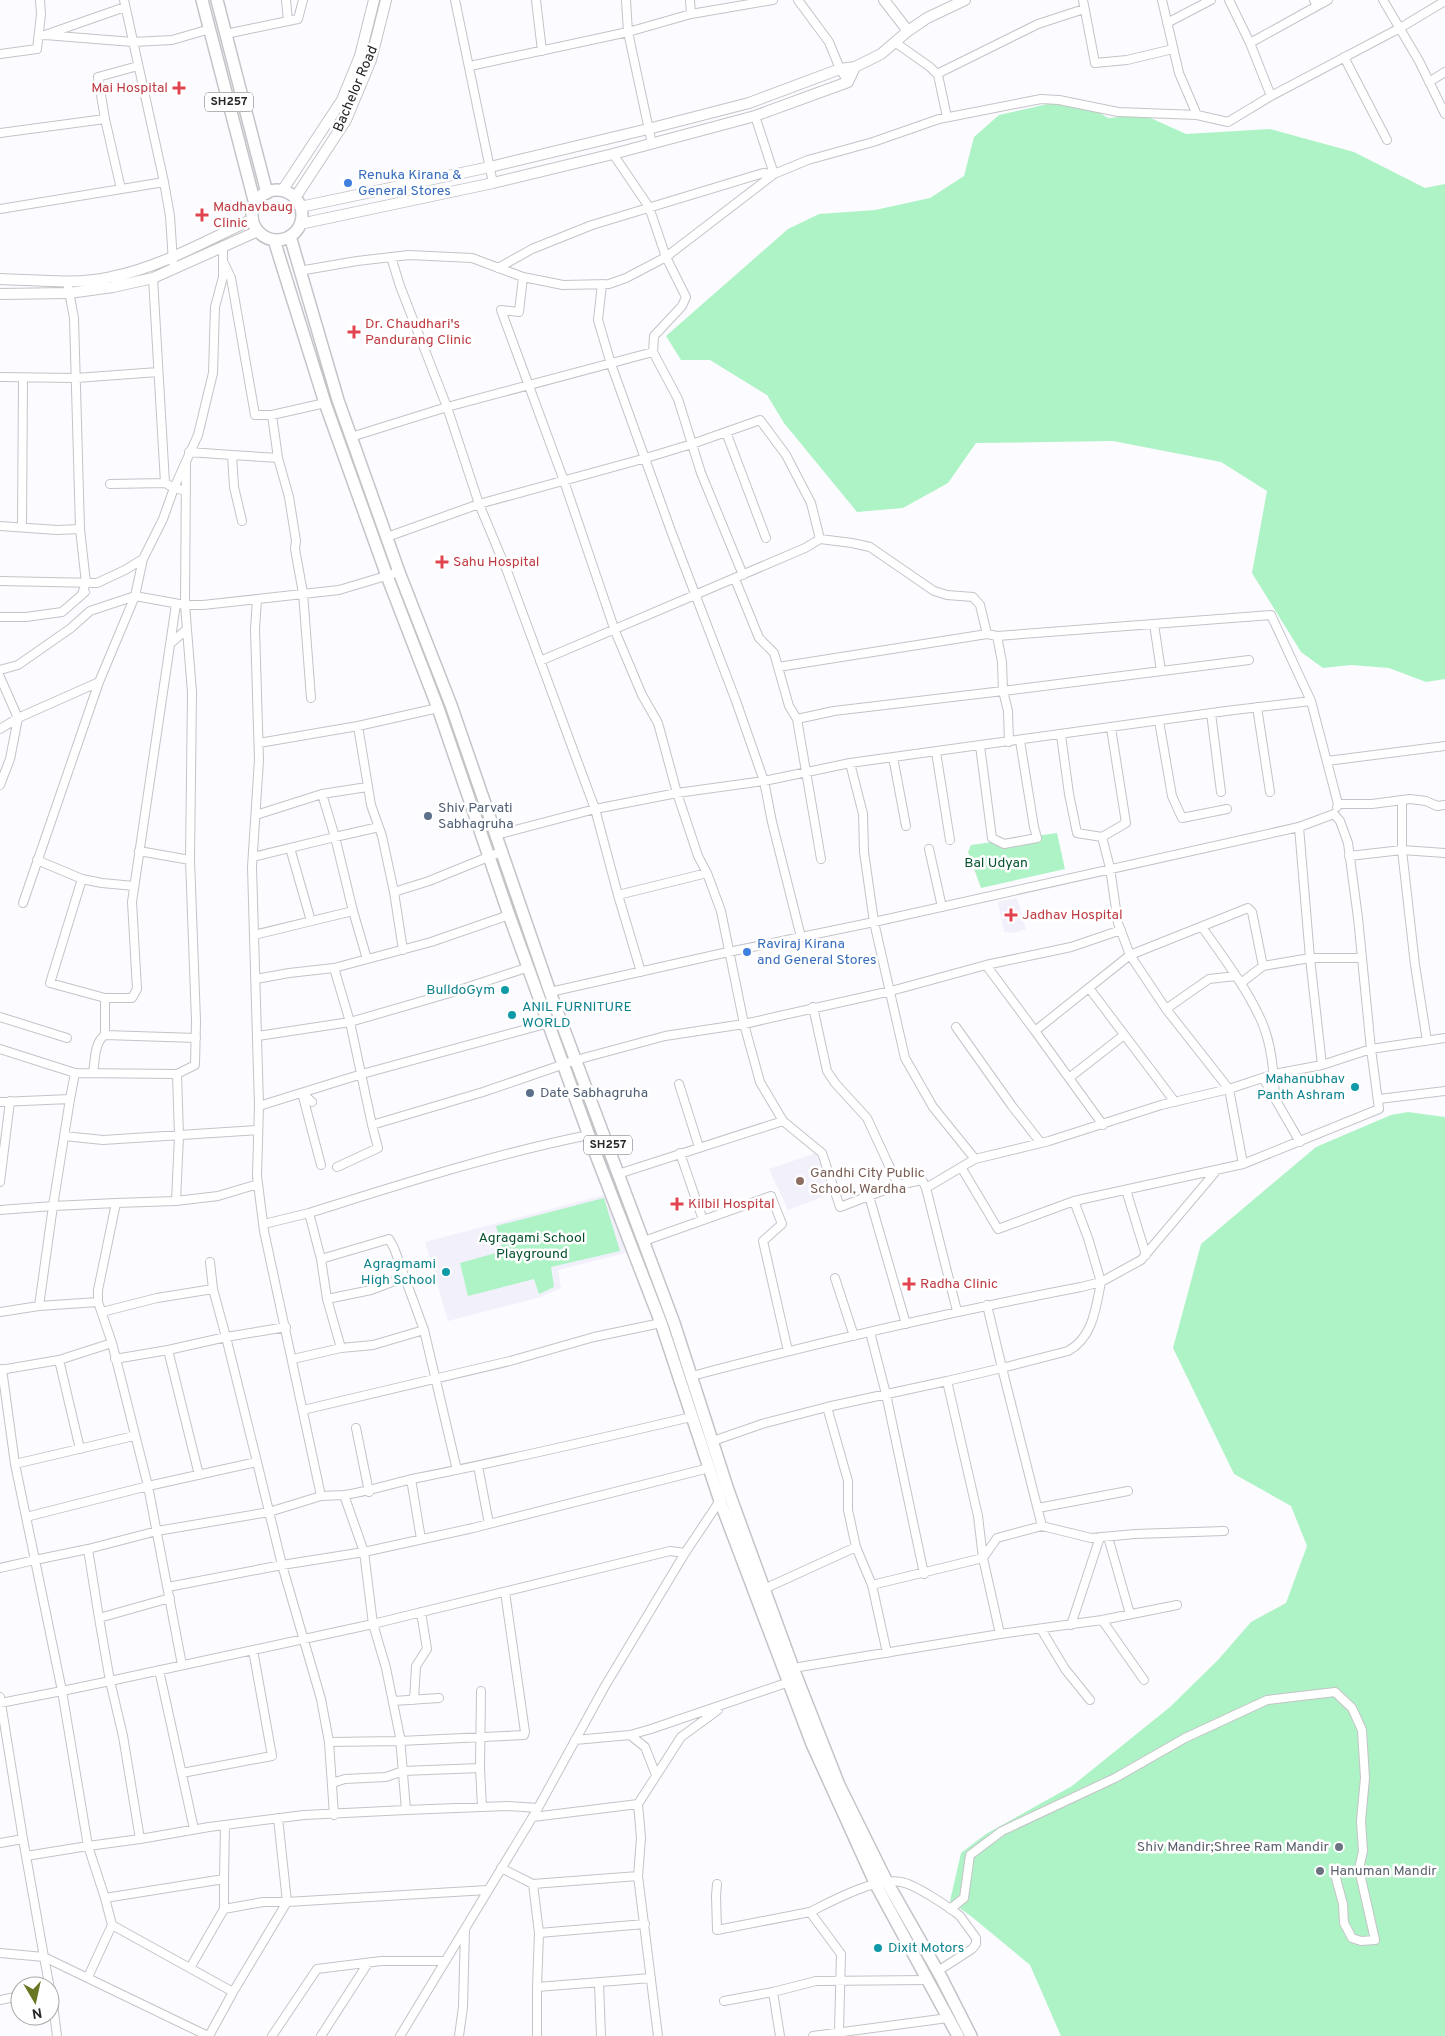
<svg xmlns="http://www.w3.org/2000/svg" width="1445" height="2036" font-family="Overpass,sans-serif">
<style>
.built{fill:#f2f0fb}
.green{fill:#aef3c5}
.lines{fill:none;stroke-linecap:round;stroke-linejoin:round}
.street-casing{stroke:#c4c4c8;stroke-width:10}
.secondary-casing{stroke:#c4c4c8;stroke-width:12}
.primary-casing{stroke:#c4c4c8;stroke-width:14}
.street{stroke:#fff;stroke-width:8}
.secondary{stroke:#fff;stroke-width:10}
.primary{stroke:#fff;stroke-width:11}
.health-dot{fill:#e0444e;stroke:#fff;stroke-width:2}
.shop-dot{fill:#3f7fe0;stroke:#fff;stroke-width:2}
.service-dot{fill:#5c6f8a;stroke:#fff;stroke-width:2}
.culture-dot{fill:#0f9aa8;stroke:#fff;stroke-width:2}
.education-dot{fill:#8d6e63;stroke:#fff;stroke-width:2}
.worship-dot{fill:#6b7280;stroke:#fff;stroke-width:2}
.labels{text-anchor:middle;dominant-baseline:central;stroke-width:5;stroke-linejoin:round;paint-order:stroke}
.shield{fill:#fff;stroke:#686869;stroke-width:1}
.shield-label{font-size:12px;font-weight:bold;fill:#282729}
.health-label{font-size:14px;fill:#be3a42;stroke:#fff;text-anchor:start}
.street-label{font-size:14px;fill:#282729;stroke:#fff}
.shop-label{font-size:14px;fill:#366cbe;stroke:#fff;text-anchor:start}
.service-label{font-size:14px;fill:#4e5e75;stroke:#fff;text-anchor:start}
.park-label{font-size:14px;fill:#06512d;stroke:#fff}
.culture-label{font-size:14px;fill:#0d838f;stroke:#fff;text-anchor:end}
.education-label{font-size:14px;fill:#785e54;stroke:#fff;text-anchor:start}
.worship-label{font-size:14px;fill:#5b616d;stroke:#fff;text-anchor:end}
</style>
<rect width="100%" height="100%" fill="#fcfbff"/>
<path class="built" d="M1017,898L1026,929L1014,933L1004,932L998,902Z
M816,1153L830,1194L788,1210L769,1169Z
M608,1194L626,1253L558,1270L561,1288L541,1297L448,1321L425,1242Z"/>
<path class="green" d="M1052,103L1088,106L1108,118L1144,115L1186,134L1270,129L1354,152L1425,188L1445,184V679L1426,682L1389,668L1351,665L1323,668L1301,652L1252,573L1267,491L1221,462L1113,441L976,443L948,483L903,508L857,512L784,423L767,395L710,360H681L666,336L788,229L819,214L875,210L930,198L964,176L974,137L999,115Z
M1057,833L1065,869L981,888L968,852L971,845Z
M1408,1112L1445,1117V2036H1061L1030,1965L972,1917L950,1901L961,1853L986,1834L1072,1786L1170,1707L1218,1660L1251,1622L1286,1603L1307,1546L1291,1506L1234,1474L1173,1348L1201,1244L1316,1147L1391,1115Z
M604,1198L620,1251L551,1267L554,1287L539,1294L534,1279L468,1296L460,1263L503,1251L496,1226Z"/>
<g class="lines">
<defs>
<path id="street" d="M124,0L164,182L170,216L173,262
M286,0L288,21L298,19L303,0
M455,0L493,183
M536,0L542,51
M626,0L628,32L652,144
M798,0L829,42L840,69L848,82
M1083,0L1095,63L1127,60L1173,49
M1162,0L1179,73L1197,115L1228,122L1271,96
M1229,0L1250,43L1271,96L1400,28L1445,1
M1314,0L1317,6L1328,0
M1383,0L1419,61L1445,114
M691,14L773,0
M1167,23L1211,0
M226,34L288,21
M45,35L133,42L172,40L210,29
M39,36L45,35L125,7
M896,43L930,67L938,75L947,117
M1250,43L1317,6
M0,54L37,49L41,14L40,0
M1344,57L1387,140
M470,66L628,32L691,14L690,0
M937,74L1038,24L1084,9
M1429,82L1445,72
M0,133L105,119
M613,154L649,207L666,257L686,297L682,306L654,336L653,352L678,399L701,473L743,575
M121,189L105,119L98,77L138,66
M0,209L164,182
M391,257L400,286L447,407L479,504L507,571L595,809L618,895L641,972
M224,263L231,278L255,415H272L325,403
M498,268L532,249L592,225L763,173L774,174L755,116
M299,271L357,261L409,255L472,258L523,277L563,285L609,284L626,278L666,257L774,174L808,160L873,142L939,119L1041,99L1059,100L1118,112L1197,115
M523,277L519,312L501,310L564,481L615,631L642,695L658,723L677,793L698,856L707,873
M153,278L165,483L174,488L198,435L213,373L215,307L223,277V248
M67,281L74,318L80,529L86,583L82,594
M602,284L598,320L611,364L671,531L736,701L764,781L772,822L801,937
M0,377L76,378L158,372
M272,415L278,458L289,497L296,541L295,549L303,593L311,698
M726,432L766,538
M351,437L447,407L653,352
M189,452L232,455L234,487L242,521
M232,455L278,458
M186,464L185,605H203L339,590L399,572
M110,484L165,483
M0,526L57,530L80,529
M22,527L23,378
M387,537L479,504L646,458L692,444L760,420L786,455L811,503L820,539L805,548L540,661
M820,539L852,543L870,547L934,591L947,595L973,597L980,605L987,634
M735,579L759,638L774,653L789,706L797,719L821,859
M0,581L97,583L125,570L143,559L163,519L174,488L186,491
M257,599L255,629L259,760L252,867L259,1106L257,1176L264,1231L321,1496L344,1495
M0,617H26L62,612L85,592
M1154,624L1161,671
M997,636L1271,615L1311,701L1338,804
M171,643L187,629
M778,667L987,634L997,636L1002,662L1003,691L1249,660
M0,670L18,665L71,628L90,611L135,596
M0,677L18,718L10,759L0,785
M1257,707L1270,792
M1211,713L1221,792
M797,719L834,711L1003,691L1008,711L1009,742
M1159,721L1172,796L1182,818L1227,809
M358,726L371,805L382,836L394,892
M0,729L18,718L99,682L135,596
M1061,735L1069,794L1077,833L1102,837L1126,823L1111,728
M259,743L358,726L438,708
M980,746L992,838L1004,844L1037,838L1034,827L1020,741
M936,752L950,840
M893,757L906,826
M1327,761L1445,746
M850,763L863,814L864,852L874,922L905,1058L933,1107L975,1159
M322,794L367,787
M1402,800V850L1415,965L1427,1041
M1337,807L1338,804H1372L1410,799L1426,801L1437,806L1445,805
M256,815L322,794L335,837L379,827
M496,835L595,809L677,793L764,781L850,763L1226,711L1311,701
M1102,837L1110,868L1118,923L1130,955L1248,908L1252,912L1263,966
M290,848L311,921
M929,849L942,907
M139,851L190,860
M1349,856L1402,850L1445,853
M253,857L335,837L353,911L254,935
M37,860L82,879L50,983L105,998H132L137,989L132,902L176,604
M82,879L102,883L134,886
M618,895L707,873L721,911L744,1024L760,1082L783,1121L822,1153L840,1207L898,1185L922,1180L926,1188L975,1159L1049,1141L1161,1105L1229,1089L1243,1164L1074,1201L998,1229L961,1167
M23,903L99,682
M353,911L367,959
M509,915L431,942L334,968L350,1022L372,1125L483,1092L576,1060L665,1036L744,1024L891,991L986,965L1035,1031L1130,955L1166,1009L1229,1089L1274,1074L1322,1065L1371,1049L1445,1038
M1202,927C1223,957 1246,987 1261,1020C1272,1044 1274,1074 1275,1099
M403,950L394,892L429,881L503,851
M986,965L1071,947L1121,930
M256,979L289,973L334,968
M1241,983L1263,966L1310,958H1362
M1089,988L1175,1102
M550,992L719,954L874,922L1299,827
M813,1007L827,1071L835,1083L867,1118L898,1185
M1166,1009L1209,979L1236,976
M0,1017L67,1038
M956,1027L1012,1106L1041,1143
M1035,1031L1103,1125
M105,1035V998
M258,1036L350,1022L450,993L529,967
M0,1049L75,1073L177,1074
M1322,1065L1310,958L1299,827L1334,814
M93,1073C95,1062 94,1042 105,1035L196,1038
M1069,1078L1124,1035
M1263,1078L1300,1142
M679,1084L699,1147
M302,1093L321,1165
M302,1093L312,1102
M1379,1099L1445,1091
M0,1102L70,1099L75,1073
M259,1106L362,1074L549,1023
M64,1136L103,1140L258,1130
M680,1153L703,1220
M1243,1164L1379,1109L1371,1049L1358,918L1348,843L1340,821L1334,814
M337,1167L378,1148L372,1125
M618,1174L783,1121
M0,1182L10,1101
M926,1188L957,1311
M1126,1190L1146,1255
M869,1196L906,1324
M176,1201L218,1196L258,1184
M116,1203L176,1201L179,1136L177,1074L195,1065L196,1021L190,860L192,692L185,605L135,596L143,559
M0,1210L53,1206L70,1099
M264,1224L309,1213
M644,1241L771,1196L782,1224L763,1241L788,1351
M321,1259L389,1239L394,1248L424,1330L457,1470
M210,1262L213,1289L226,1337L286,1327
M835,1278L854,1336
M327,1299L371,1290L405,1277
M987,1305L1002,1368L1068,1351C1093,1338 1096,1307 1101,1282L1141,1260L1217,1170
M39,1306L98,1302
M0,1312L39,1306L53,1206L116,1203L98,1290V1302L112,1343L148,1486L26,1517L35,1560L0,1568
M102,1312L157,1298L213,1289
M870,1332L886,1394L924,1574
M341,1348L327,1299L321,1259L309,1213C402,1184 494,1154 589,1135
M168,1350L226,1337L257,1462
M115,1359L168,1350L199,1475
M293,1359L341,1348L373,1345L424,1330
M59,1360L80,1449
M2,1369L15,1464
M0,1370L59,1360L112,1343
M692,1376C821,1342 950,1312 1081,1287L1101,1282L1088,1238L1074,1201
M947,1381L1002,1368L1042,1526L997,1538L983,1558
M827,1407L947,1381L978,1516L983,1558
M303,1410L510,1361L594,1337L661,1323
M356,1428L369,1492
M713,1441L762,1424L827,1407L848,1481V1510L856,1547
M478,1466L489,1524
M411,1479L421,1539
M1038,1508L1128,1491
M26,1517L15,1464L134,1436
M1042,1526L1091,1538L1135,1534L1224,1531
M1108,1537L1130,1614
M88,1549L35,1560L62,1691L110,1681L99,1618L170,1598
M872,1585L887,1653
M168,1587L282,1565L364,1552L344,1495C371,1491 396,1482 422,1477C513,1459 602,1438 691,1417
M764,1589L856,1547L872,1585L983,1558L1000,1634
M99,1618L88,1549L157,1531L269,1512L321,1496
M1102,1620L1144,1680
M1071,1625L1100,1537
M1041,1629L1065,1669L1090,1700
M182,1665L148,1486L257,1462L282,1565L321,1699L329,1742
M793,1668L1000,1634L1102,1620L1177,1605
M159,1670L194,1829
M481,1691L480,1768L482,1807
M0,1697L23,1839L0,1843
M414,1700L416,1666L427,1649L421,1612
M393,1701L439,1698
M0,1703L62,1691L88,1846L140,1839
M630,1735L645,1747L656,1775
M575,1740L630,1735L651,1729L789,1682
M182,1773L272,1756L253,1650
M332,1783L345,1779L386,1777L403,1771L480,1768
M638,1804L681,1737L718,1710
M538,1808L507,1806L406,1810L400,1737L386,1668L373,1624L670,1551L685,1553
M406,1810L304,1815L209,1827L140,1839L123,1736L110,1681L373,1624L364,1552L473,1528L709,1468
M334,1815L329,1742L400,1741L524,1735L525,1732L505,1592
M533,1817L638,1804L641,1838L638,1876
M278,1818L287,1902L487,1890
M23,1839L44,1957L208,2036
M26,1856L88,1846L105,1898L112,1925L233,1992L209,2036
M501,1868L533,1884L638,1876L658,2036
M224,1879L225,1825
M533,1884L539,1933L537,1987
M717,1884L716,1896L717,1930L810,1912
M105,1898L224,1879V1909L263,1902H287L233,1992
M950,1909L964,1898L970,1855L1002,1831L1115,1778L1185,1738L1267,1700L1335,1692L1352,1708L1362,1730L1365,1778L1361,1821L1363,1851L1359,1869L1375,1940L1361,1941L1352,1938L1344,1923L1343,1904L1334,1871
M539,1933L645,1924
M0,1953L44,1957L50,1989
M190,1968L224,1909
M88,1977L112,1925
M599,1983L601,2036
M51,1989L57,2036
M0,2000L20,1996
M724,2001L773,1992
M839,2031L841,1954L810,1912C832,1901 876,1877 901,1882C914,1884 944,1904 955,1912L960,1916L976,1938V1944L972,1949L938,1971
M272,2036L317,1969L381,1961H445
M321,2036L368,1963
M400,2036L538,1808L605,1686L685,1553L721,1499
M459,2036L463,2007L465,1929
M537,2036V1987L651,1978
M780,2036L773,1992L816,1981L928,1980
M813,2036L948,2018"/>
<path id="secondary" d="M884,0L908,31
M282,191L342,100L360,56L374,0
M295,198L346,120L371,60L386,0
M300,207L490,167L648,129L749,103L840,69L855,67L881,54L908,31L927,18L965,0
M300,224L493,183L613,154L755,116L848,82L855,67
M0,279C36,280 76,285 111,277C161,267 207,240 253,219
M0,294L69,293L113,287L153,278L258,231"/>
<path id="primary" d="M202,0L255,204
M217,0L267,193
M252 215a25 25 0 1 1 50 0a25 25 0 1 1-50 0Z
M290,236L338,400L399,572L451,705L550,992L674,1323L728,1490L793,1668L839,1785L887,1882L941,1977L971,2036
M274,240L325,403L387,576L438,708L509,915L596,1155L661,1323L720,1501L812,1744L876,1885L958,2036"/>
</defs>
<use href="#street" class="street-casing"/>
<use href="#secondary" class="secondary-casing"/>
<use href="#primary" class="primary-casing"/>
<use href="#street" class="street"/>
<use href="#secondary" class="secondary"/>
<use href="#primary" class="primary"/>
</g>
<g class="health-dot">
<path d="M176.5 80.5h5v5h5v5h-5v5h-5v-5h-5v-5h5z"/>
<path d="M199.5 207.5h5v5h5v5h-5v5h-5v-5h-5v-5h5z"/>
<path d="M351.5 324.5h5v5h5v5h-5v5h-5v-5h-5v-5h5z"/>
<path d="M439.5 554.5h5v5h5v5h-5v5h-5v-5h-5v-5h5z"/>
<path d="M1008.5 907.5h5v5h5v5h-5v5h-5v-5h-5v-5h5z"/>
<path d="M674.5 1196.5h5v5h5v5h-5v5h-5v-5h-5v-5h5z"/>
<path d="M906.5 1276.5h5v5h5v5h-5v5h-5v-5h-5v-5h5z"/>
</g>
<g class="shop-dot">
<circle cx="348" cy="183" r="5"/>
<circle cx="747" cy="952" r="5"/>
</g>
<g class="service-dot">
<circle cx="428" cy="816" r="5"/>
<circle cx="530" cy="1093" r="5"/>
</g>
<g class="culture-dot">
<circle cx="505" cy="990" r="5"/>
<circle cx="512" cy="1015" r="5"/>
<circle cx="1355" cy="1087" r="5"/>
<circle cx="446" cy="1272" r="5"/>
<circle cx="878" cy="1948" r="5"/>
</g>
<circle class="education-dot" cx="800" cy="1181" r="5"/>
<g class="worship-dot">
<circle cx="1339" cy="1847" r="5"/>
<circle cx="1320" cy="1871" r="5"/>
</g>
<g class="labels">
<g class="shield">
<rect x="205" y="92.5" width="48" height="19" rx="4"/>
<rect x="584" y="1135.5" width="48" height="19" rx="4"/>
</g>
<g class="shield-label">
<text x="229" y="102">SH257</text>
<text x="608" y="1145">SH257</text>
</g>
<g class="health-label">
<text x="168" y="88" text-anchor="end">Mai Hospital</text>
<text x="213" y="207">Madhavbaug<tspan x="213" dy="16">Clinic</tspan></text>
<text x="365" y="324">Dr. Chaudhari's<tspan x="365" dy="16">Pandurang Clinic</tspan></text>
<text x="453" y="562">Sahu Hospital</text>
<text x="1022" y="915">Jadhav Hospital</text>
<text x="688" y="1204">Kilbil Hospital</text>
<text x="920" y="1284">Radha Clinic</text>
</g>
<g class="street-label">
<text transform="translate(356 89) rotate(-67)">Bachelor Road</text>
</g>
<g class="shop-label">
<text x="358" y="175">Renuka Kirana &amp;<tspan x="358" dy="16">General Stores</tspan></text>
<text x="757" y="944">Raviraj Kirana<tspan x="757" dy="16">and General Stores</tspan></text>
</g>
<g class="service-label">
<text x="438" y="808">Shiv Parvati<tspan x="438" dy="16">Sabhagruha</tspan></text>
<text x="540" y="1093">Date Sabhagruha</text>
</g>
<g class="park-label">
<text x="996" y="863">Bal Udyan</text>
<text x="532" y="1238">Agragami School<tspan x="532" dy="16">Playground</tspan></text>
</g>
<g class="culture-label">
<text x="495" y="990">BulldoGym</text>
<text x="522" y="1007" text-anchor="start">ANIL FURNITURE<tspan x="522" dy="16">WORLD</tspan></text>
<text x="1345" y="1079">Mahanubhav<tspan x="1345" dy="16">Panth Ashram</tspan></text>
<text x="436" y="1264">Agragmami<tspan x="436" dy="16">High School</tspan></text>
<text x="888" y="1948" text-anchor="start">Dixit Motors</text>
</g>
<g class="education-label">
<text x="810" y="1173">Gandhi City Public<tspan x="810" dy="16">School, Wardha</tspan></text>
</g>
<g class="worship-label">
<text x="1329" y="1847">Shiv Mandir;Shree Ram Mandir</text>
<text x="1330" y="1871" text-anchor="start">Hanuman Mandir</text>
</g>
</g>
<g transform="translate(35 2001) rotate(171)"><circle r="24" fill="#ffffff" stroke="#a9a9a9"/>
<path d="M0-4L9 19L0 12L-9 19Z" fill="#697622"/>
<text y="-8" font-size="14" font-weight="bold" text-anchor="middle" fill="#282729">N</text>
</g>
</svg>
